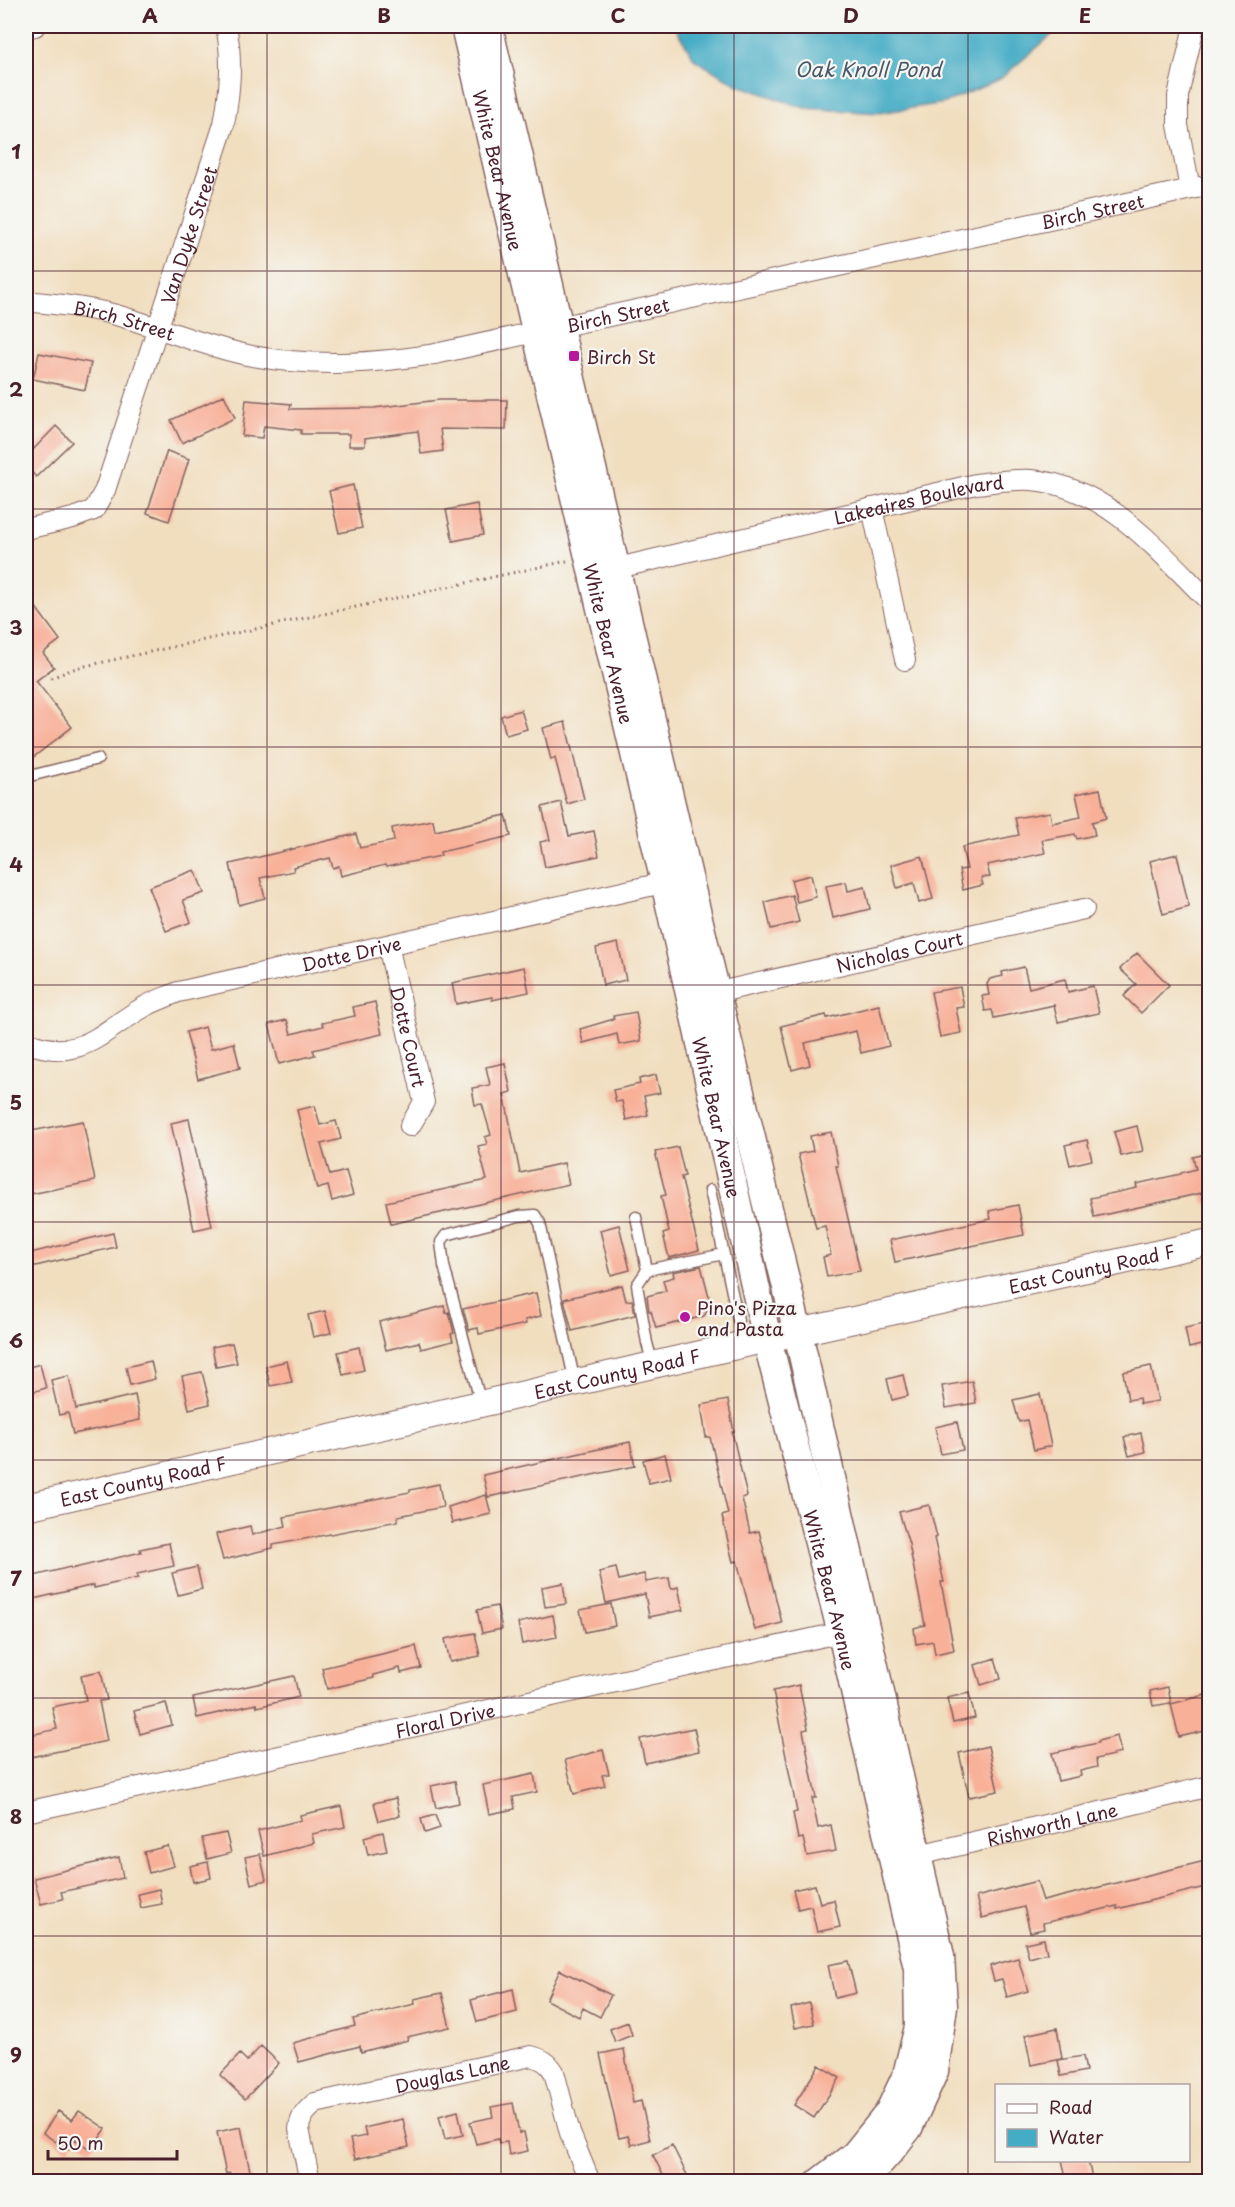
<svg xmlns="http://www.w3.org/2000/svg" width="1235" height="2207" font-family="'Playpen Sans',sans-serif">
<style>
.water{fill:#45acc5;stroke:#486678;stroke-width:1.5}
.building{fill:#f8b099}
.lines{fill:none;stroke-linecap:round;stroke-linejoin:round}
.service-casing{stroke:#84625f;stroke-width:13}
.minor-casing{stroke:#84625f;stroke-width:22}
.tertiary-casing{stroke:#84625f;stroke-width:28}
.secondary-casing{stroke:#84625f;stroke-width:31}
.path{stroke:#84625f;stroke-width:3;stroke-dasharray:1.5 4.5;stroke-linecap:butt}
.service{stroke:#fff;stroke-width:10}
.minor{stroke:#fff;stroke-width:20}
.tertiary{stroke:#fff;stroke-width:26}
.secondary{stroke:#fff;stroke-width:28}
.grid{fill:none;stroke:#4a1f2b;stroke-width:1.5;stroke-opacity:0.55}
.poi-dot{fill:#b5179e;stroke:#f6f6f2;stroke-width:2}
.labels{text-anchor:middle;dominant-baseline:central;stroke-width:4.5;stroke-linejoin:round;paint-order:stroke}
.street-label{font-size:18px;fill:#4a1f2b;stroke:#f6f6f2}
.poi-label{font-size:18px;fill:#4a1f2b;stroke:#f6f6f2;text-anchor:start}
.water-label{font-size:20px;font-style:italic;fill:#485769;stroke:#f6f6f2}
.neatline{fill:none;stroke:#4a1f2b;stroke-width:2}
.grid-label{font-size:20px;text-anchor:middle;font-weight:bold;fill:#4a1f2b}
</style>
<rect width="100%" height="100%" fill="#f6f6f2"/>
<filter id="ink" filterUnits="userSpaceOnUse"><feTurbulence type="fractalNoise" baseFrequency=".0167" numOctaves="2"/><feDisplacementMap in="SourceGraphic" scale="12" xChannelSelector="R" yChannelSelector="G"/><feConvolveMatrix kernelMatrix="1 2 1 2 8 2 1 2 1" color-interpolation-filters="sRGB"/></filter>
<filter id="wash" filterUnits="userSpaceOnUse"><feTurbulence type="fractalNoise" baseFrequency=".008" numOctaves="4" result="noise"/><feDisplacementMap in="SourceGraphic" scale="24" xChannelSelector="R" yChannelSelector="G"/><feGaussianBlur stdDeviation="1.35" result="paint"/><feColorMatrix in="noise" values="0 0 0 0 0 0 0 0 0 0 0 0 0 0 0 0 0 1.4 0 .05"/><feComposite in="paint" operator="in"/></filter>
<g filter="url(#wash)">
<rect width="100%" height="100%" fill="#f1debf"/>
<path class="water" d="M674,26H1062L1000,79L945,103L878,113L804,108L738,85L695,60Z"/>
<g id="blocks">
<path class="building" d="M39,353L91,363L85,390L33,379Z
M224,395L235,418L182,443L171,420Z
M246,400L291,404L290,409L374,408L439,400H507L506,430L440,429L443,451L421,454L418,431L365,438V446H349V434H301V430L264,426L262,438L242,436Z
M56,426L72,442L36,477L26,466V457Z
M167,451L189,459L169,521L147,513Z
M353,485L362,528L339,533L329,491Z
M477,504L483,535L453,541L446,510Z
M26,594L60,640L43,653L54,667L36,681L72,727L26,763Z
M521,710L527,729L506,735L501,716Z
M565,722L584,799L567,804L555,758L551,760L543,728Z
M1100,789L1106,818L1092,822L1095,835L1077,839L1075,834L1042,840L1045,853L987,865L990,877L981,878L983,885L963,890L959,870L967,869L962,847L1019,835L1015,818L1050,812L1052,823L1081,817L1076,794Z
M561,802L569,836L594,831L599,856L545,867L540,842L550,840L542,807Z
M506,815L511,836L440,852L441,856L386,867L385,865L341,876L339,866L333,868L330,858L293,867L294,871L260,878L265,898L239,905L230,864L356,834L360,848L394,841L392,828L433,820L435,831Z
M1177,854L1189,907L1163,914L1150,861Z
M922,856L933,899L919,903L914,883L897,888L891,865Z
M195,870L204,893L183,900L191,922L166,931L149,887Z
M811,875L816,897L797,902L791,880Z
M846,882L848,891L865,887L870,909L833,918L826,886Z
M792,895L799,922L771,929L765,902Z
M618,943L626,980L603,985L596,948Z
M1137,953L1169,985L1141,1013L1124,996L1136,984L1120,969Z
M524,967L529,992L492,1000V997L456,1004L452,983Z
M1024,967L1029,988L1065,979L1068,992L1093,986L1099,1013L1058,1022L1054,1005L994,1018L992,1010L985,1011L982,996L989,995L987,984L990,979L1003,976L1002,972Z
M960,987L964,1007L956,1008L961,1033L940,1037L931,992Z
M375,1002L382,1034L313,1050L315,1055L279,1064L269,1024L287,1020L291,1034L323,1026L322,1023L355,1016L353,1007Z
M879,1005L889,1046L861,1053L856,1031L805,1043L810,1065L792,1070L781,1026L826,1015L827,1018Z
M636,1012L641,1041L619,1045L617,1034L583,1043L580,1029L614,1019L613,1016Z
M205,1027L211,1049L234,1043L240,1068L198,1079L186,1032Z
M505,1063L511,1092L504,1094L520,1173L564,1163L569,1184L391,1224L386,1202L487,1180L478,1146L487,1144L485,1137L491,1135L482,1104L475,1105L472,1088L490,1085L486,1067Z
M656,1075L660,1093L644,1096L648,1115L626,1120L622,1101L616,1102L613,1090L640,1084L639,1079Z
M315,1106L320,1125L336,1121L341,1139L321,1144L330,1175L346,1171L353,1195L332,1201L328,1186L317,1189L297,1110Z
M189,1119L212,1226L194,1230L171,1123Z
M83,1121L95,1181L26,1195V1132Z
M1137,1126L1143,1151L1121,1156L1114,1132Z
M831,1132L838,1166H836L860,1271L827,1277L823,1257L831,1255L825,1226L816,1228L798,1154L813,1151L810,1136Z
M1087,1140L1092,1160L1070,1165L1065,1145Z
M678,1147L685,1176L681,1177L699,1250L669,1258L663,1234L669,1232L661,1196L666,1195L655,1152Z
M1209,1153V1203L1204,1204L1202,1193L1094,1217L1090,1198L1137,1188L1136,1184L1181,1174V1173L1196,1169L1193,1157Z
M1018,1205L1024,1235L895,1262L890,1240L991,1219L989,1211Z
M619,1225L630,1270L611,1275L600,1230Z
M113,1233L116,1247L27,1268L26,1254Z
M701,1266L711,1304L704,1316L656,1328L651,1311H649L647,1296L666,1291L663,1280L674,1277L673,1272Z
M622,1285L626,1301L632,1300L635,1315L572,1331L564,1299Z
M536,1293L541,1316L525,1320L526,1324L479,1334L478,1328L469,1330L463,1309Z
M444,1306L446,1313L449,1312L454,1333L451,1334L453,1341L421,1349L419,1342L386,1350L379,1322Z
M325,1311L331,1333L313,1337L308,1315Z
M1209,1323V1343L1189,1348L1185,1328Z
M232,1343L237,1363L216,1367L212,1347Z
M359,1347L364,1370L343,1375L338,1352Z
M151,1361L155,1379L130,1385L126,1367Z
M287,1361L292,1382L270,1386L266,1366Z
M40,1364L46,1388L26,1394V1368Z
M1151,1366L1158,1401L1140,1404L1139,1398L1128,1400L1123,1372Z
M202,1372L210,1404L189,1409L182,1376Z
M903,1375L908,1396L892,1400L887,1379Z
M69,1376L76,1409L135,1395L140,1420L73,1434L68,1413L59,1415L51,1380Z
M972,1381L976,1403L946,1408L942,1386Z
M1040,1394L1051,1446L1034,1450L1027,1420L1019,1422L1013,1400Z
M728,1400L734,1432H732L747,1496L742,1498L750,1533L759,1531L782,1623L755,1630L737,1561L733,1562L722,1516L728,1514L710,1437H706L701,1405Z
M957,1422L963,1450L941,1454L935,1427Z
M1141,1433L1145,1452L1129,1456L1124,1437Z
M630,1442L635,1466L488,1497L483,1475Z
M665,1454L671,1478L649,1483L643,1460Z
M439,1484L443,1507L398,1516V1521L273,1545V1548L223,1560L216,1534L250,1526L252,1535L286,1526L284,1517L410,1492V1490Z
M486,1495L491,1514L452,1523L448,1507Z
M929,1505L937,1537L934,1538L944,1582H941L954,1650L935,1654L933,1641L916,1644L914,1628L925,1625L909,1544L899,1512Z
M169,1543L174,1566L137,1574L138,1578L94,1588V1585L29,1600L26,1578L70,1567L71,1569L141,1552L140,1549Z
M197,1567L202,1589L178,1595L172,1573Z
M616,1568L619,1580L644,1574L646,1582L669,1578L671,1589L678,1587L683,1610L649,1617L645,1594L606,1603L599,1572Z
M563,1583L566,1604L545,1607L542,1587Z
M611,1604L615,1626L585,1632L580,1610Z
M497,1606L502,1629L482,1633L477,1610Z
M553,1615L557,1637L522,1644L518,1623Z
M475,1633L480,1656L450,1662L445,1639Z
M416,1646L421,1668L401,1673L400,1668L373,1675L374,1678L327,1689L322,1668Z
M995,1658L1001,1679L981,1685L975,1665Z
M101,1671L107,1700L99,1701L107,1741L26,1758V1736L57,1729L52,1707L86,1700L81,1675Z
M294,1676L299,1697L257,1707L256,1704L197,1718L193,1698Z
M799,1685L808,1729L803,1730L816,1798H812L818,1828L831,1825L836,1851L807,1856L803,1838L798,1839L793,1813L797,1812L773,1691Z
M1168,1687L1171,1703L1153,1706L1150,1691Z
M969,1693L975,1718L953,1723L947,1698Z
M1209,1694V1730L1179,1737L1171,1704Z
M166,1703L172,1725L140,1734L134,1711Z
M694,1728L699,1751L645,1763L640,1739Z
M1117,1736L1121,1753L1096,1759L1097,1767L1080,1771L1081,1776L1058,1781L1052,1753L1098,1743V1741Z
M988,1746L998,1791L969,1797L959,1753Z
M603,1750L609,1774L602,1775L605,1786L574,1794L565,1760Z
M534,1774L537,1792L513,1797L515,1809L489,1814L483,1785Z
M455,1781L459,1803L436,1808L431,1786Z
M396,1798L400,1816L379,1821L374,1803Z
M341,1806L345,1827L312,1834L314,1843L264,1856L258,1831L301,1820L300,1815Z
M435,1815L440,1828L425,1833L421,1819Z
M383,1832L387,1851L368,1855L364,1837Z
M226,1833L231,1853L207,1859L202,1838Z
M168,1846L174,1866L149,1873L144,1852Z
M260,1854L266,1880L251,1884L245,1857Z
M119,1857L123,1878L61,1892L63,1899L41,1904L34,1878Z
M1209,1860V1886L1117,1909V1906L1043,1923L1044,1929L1030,1932L1024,1907L982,1918L976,1897L1037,1881L1043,1901Z
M208,1862L211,1878L193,1882L190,1866Z
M815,1885L820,1903L834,1900L840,1927L817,1932L811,1906L798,1909L793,1890Z
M159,1889L162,1904L141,1908L138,1894Z
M1044,1939L1047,1953L1029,1958L1025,1943Z
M1018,1958L1028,1991L1007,1997L1002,1979L994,1981L990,1966Z
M848,1961L856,1993L835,1998L828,1965Z
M560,1970L611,1995L600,2017L583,2008L579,2017L546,2000Z
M513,1989L517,2012L477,2022L471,2000Z
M442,1993L450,2027L407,2037L408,2040L361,2052L360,2046L299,2062L293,2043L355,2026L353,2019L415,2004L414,1999Z
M809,2003L814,2024L795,2028L791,2008Z
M628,2022L632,2035L615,2042L610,2029Z
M1057,2028L1062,2059L1031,2065L1025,2035Z
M261,2046L279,2063L245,2099L220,2075L240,2054L247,2061Z
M624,2049L633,2103L641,2101L650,2140L631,2145L628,2136L619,2138L600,2054Z
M1083,2056L1086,2071L1061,2076L1058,2060Z
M819,2065L840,2078L814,2118L794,2105Z
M513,2103L519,2133L524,2132L528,2151L509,2155L507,2142L499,2143L498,2139L476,2144L470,2122L493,2117L491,2107Z
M58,2111L72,2120L79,2111L106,2129L91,2150L75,2139L68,2150L43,2133Z
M458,2111L463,2135L445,2139L439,2116Z
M403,2119L409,2147L355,2159L350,2139L366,2136L364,2128Z
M241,2127L252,2181H232L230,2173L226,2174L217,2132Z
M672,2145L690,2181H666L653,2155Z
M1062,2160H1088L1092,2179L1067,2181Z"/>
</g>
</g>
<g filter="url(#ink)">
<use href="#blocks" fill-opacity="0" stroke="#84625f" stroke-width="1.5"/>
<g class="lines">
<defs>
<path id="service" d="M26,777L98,759
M710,1190L738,1320
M636,1217L647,1270L637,1285L647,1343L653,1365
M647,1270L724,1254
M481,1404L444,1266L441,1242L446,1235L519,1216L535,1215L540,1223L575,1383"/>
<g id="minor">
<path d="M26,28L35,26"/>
<path d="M1190,189L1178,125V96L1194,26"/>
<path id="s1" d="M26,301C56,304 86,307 116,315C162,328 206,347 252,356C314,367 373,364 435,354L1210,185"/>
<path d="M872,508L905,660"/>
<path id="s2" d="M26,529L73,518L94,510L105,490L224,124C230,91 233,59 226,26"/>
<path id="s3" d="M605,571L976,484C994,482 1012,479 1031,480C1107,486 1159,552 1210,602"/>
<path id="s4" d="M388,945L424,1102L410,1126"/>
<path id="s5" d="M715,993L1084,909"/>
<path id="s6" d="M26,1042C81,1064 100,1032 144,1007C154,1001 167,997 178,992L676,880"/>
<path id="s7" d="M26,1812L852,1630"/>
<path id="s8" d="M906,1858L1210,1786"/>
<path id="s9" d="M310,2182L299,2129C300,2117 306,2111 315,2103L531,2056C542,2059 548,2062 554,2072L570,2133L590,2182"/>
</g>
<g id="tertiary">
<path id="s10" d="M26,1507L767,1339L1210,1242"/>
</g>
<g id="secondary">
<path id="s11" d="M465,26L665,882L767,1339L842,1633L918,1968L919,2027L907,2075L889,2113L855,2155L820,2182"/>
<path d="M488,26L688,877L798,1333L940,1956L943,2006L934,2071L908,2128L889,2152L862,2182"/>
</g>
</defs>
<use href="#service" class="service-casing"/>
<use href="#minor" class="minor-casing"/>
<use href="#tertiary" class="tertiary-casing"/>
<use href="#secondary" class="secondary-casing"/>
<path class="path" d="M51,678L76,668L567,561"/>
<use href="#service" class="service"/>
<use href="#minor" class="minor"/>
<use href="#tertiary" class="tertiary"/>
<use href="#secondary" class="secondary"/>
</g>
</g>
<path class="grid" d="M267,26V2182M501,26V2182M734,26V2182M968,26V2182M26,271H1210M26,509H1210M26,747H1210M26,985H1210M26,1222H1210M26,1460H1210M26,1698H1210M26,1936H1210"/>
<g class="poi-dot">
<rect x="568" y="350" width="12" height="12" rx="3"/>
<circle cx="685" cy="1317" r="6"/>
</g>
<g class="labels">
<g class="street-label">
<text stroke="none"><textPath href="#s11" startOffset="148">White Bear Avenue</textPath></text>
<text stroke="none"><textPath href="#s1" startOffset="1090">Birch Street</textPath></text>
<text stroke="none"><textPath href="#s2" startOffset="362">Van Dyke Street</textPath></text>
<text stroke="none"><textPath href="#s1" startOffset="604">Birch Street</textPath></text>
<text stroke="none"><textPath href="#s1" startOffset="100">Birch Street</textPath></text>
<text stroke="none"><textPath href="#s3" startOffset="322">Lakeaires Boulevard</textPath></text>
<text stroke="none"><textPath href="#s11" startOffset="634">White Bear Avenue</textPath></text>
<text stroke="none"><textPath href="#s5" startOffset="189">Nicholas Court</textPath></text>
<text stroke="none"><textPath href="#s6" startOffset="345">Dotte Drive</textPath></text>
<text stroke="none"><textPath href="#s4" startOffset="94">Dotte Court</textPath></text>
<text stroke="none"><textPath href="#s11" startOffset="1120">White Bear Avenue</textPath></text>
<text stroke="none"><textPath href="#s10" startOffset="1092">East County Road F</textPath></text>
<text stroke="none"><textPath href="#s10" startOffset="606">East County Road F</textPath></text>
<text stroke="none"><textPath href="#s10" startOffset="120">East County Road F</textPath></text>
<text stroke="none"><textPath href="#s11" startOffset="1606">White Bear Avenue</textPath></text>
<text stroke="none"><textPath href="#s7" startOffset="429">Floral Drive</textPath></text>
<text stroke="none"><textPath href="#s8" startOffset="150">Rishworth Lane</textPath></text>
<text stroke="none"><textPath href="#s9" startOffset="226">Douglas Lane</textPath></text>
</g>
<g class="poi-label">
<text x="586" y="356">Birch St</text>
<text x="697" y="1307">Pino's Pizza<tspan x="697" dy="21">and Pasta</tspan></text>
</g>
<g class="water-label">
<text x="868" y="69">Oak Knoll Pond</text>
</g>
</g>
<rect width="1235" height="2207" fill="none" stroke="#f6f6f2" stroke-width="66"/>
<rect x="995" y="2084" width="195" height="78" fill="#f6f6f2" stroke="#b1a0a2" stroke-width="1.5"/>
<rect x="1007" y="2104" width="30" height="9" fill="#ffffff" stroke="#b1a0a2" stroke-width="1.5"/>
<text x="1049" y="2114" font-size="18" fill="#4a1f2b">Road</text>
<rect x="1007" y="2129" width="30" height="18" fill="#45acc5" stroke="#b1a0a2" stroke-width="1.5"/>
<text x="1049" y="2144" font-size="18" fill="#4a1f2b">Water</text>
<path d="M48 2150v9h129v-9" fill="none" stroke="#4a1f2b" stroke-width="3"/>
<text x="57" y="2150" font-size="18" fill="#4a1f2b" stroke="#f6f6f2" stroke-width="4.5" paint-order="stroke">50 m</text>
<rect x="33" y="33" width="1169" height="2141" class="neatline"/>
<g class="grid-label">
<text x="150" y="23">A</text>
<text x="384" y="23">B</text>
<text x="618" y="23">C</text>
<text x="851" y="23">D</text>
<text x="1085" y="23">E</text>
<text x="16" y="159">1</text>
<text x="16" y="397">2</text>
<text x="16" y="635">3</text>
<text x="16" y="872">4</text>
<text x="16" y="1110">5</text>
<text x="16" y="1348">6</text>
<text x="16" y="1586">7</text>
<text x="16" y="1824">8</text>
<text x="16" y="2062">9</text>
</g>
</svg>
